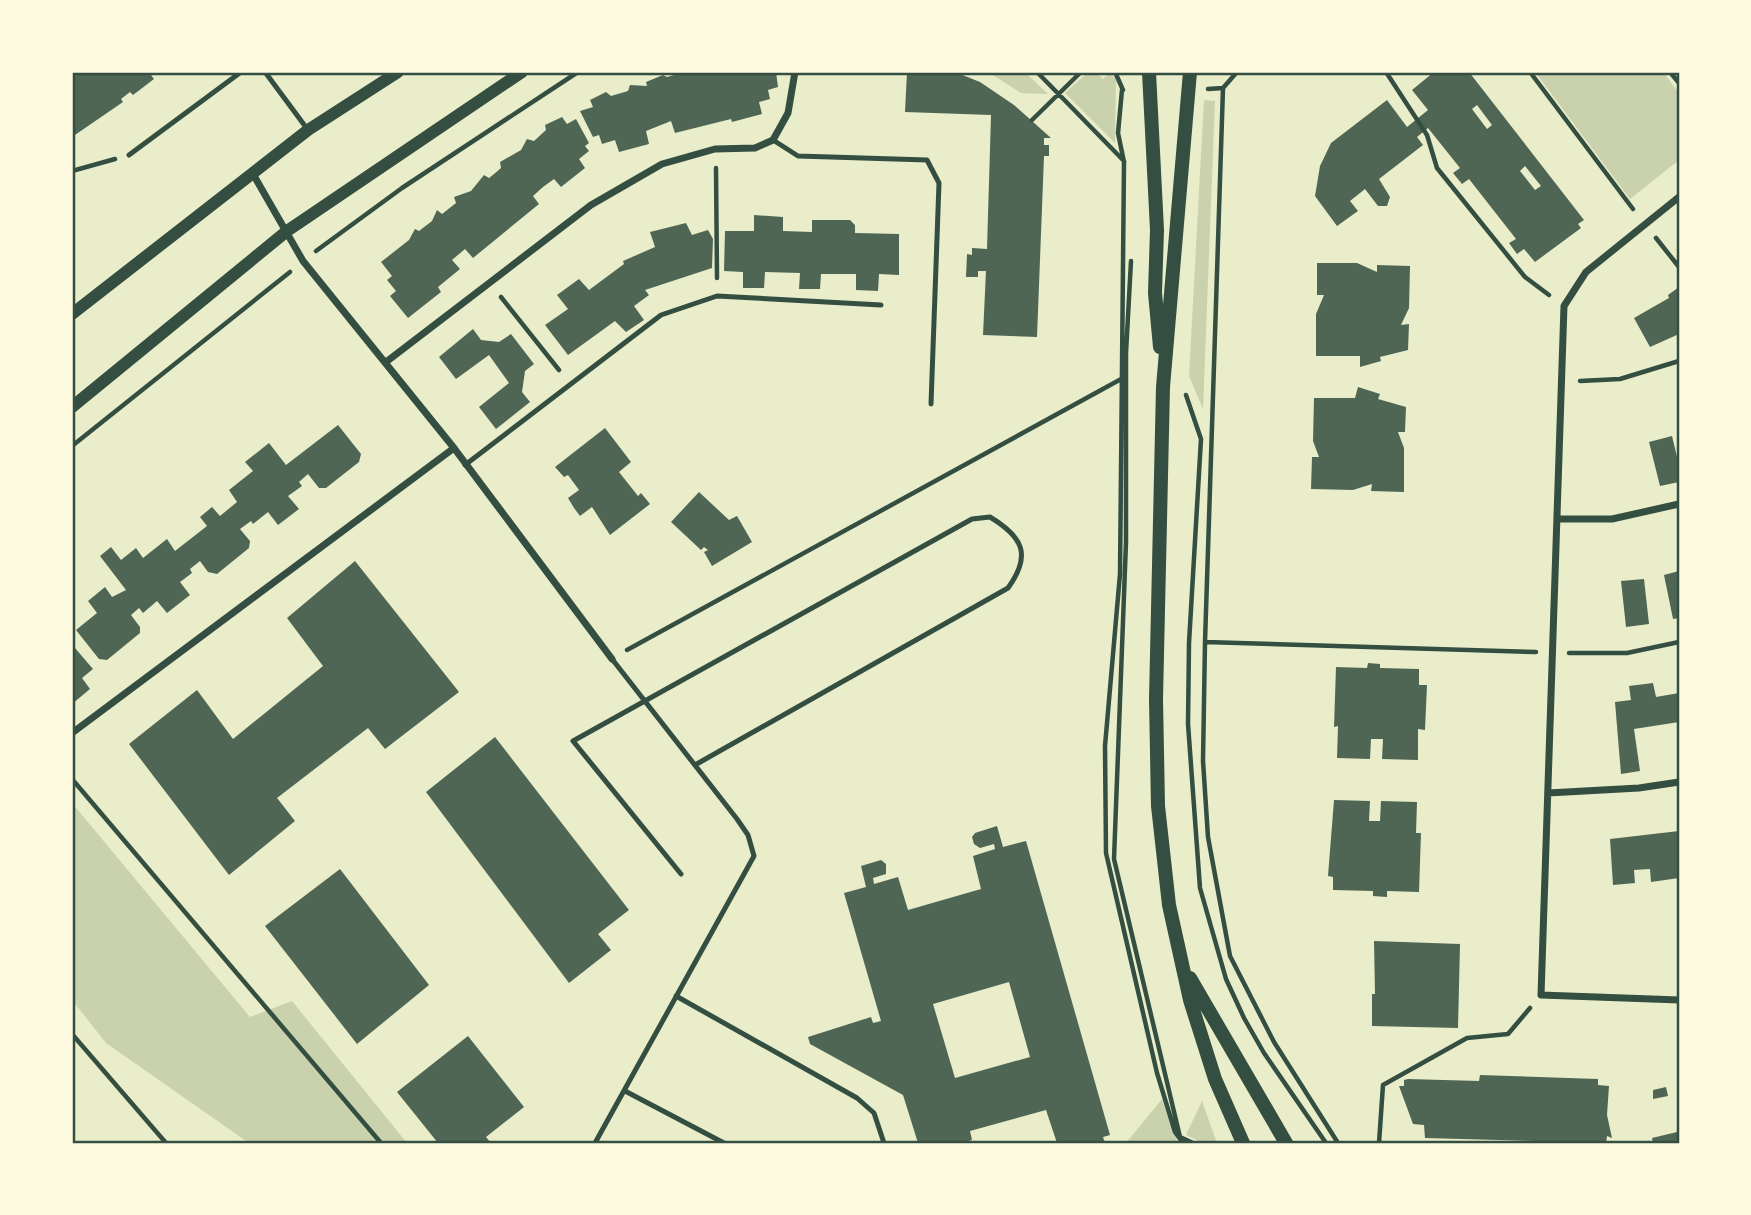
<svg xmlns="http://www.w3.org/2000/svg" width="1751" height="1215" font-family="'Archivo Narrow',sans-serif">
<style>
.green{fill:#cad2ad}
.building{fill:#4f6655;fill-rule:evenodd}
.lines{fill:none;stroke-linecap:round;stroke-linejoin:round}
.path{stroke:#344e41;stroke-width:4.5}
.service{stroke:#344e41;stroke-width:5}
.minor{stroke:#344e41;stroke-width:7}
.tertiary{stroke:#344e41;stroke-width:12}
.secondary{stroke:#344e41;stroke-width:14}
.neatline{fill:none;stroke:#344e41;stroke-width:2.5}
</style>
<rect width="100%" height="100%" fill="#e9edc9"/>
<path class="green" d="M988,72H1025L1048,94L1021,93Z
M1088,72H1096L1103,79L1110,73L1116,79L1115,143L1065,93Z
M1535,72H1663L1679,93V160L1630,199Z
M1204,100L1215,101L1203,409L1189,376Z
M72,803L250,1017L292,1001L407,1143H249L106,1043L72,1000Z
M1162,1099L1178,1143H1126Z
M1202,1101L1217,1143H1203L1186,1135Z"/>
<path class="building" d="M76,72H156L151,75L154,79L133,95L130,92L121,99L123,102L72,137V75Z
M673,72H776L778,87L768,90L770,99L759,102L762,114L732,122L731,119L675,133L671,121L646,131L649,144L619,152L615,140L602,144L599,135L593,137L580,111L593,107L590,100L606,92L611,96L628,91L630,85L647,86L646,82L663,75L667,77L674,75Z
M907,72H955L980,82L1014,105L1051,138H1044V145H1049V156H1044L1037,337L983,335L986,271H978V277H966L967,254L972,255V248L987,249L991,115L905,112Z
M1434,72H1469L1584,220L1578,224L1581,228L1535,262L1524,249L1517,254L1509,243L1516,239L1469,179L1462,184L1453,173L1460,168L1428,128L1417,137L1423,145L1379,179L1390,197L1387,206H1378L1365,189L1350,201L1358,211L1337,226L1315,196L1320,166L1331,143L1387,100L1407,127L1428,110L1412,90ZM1477,105L1492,125L1487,129L1472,109ZM1525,166L1541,186L1535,190L1520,171Z
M562,117L567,124L576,119L589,143L585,146L589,151L579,159L585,168L561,187L554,179L543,187L533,196L539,204L473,258L465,249L452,260L460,269L438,287L441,292L408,318L390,296L396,291L387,280L392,276L381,262L409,240L415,229L419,231L432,221L437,210L442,214L456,203L454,197L471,191L484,175L489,178L494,174L501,168L500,162L521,150L527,139L534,141L546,130L545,125Z
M754,215L783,217V231L812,232V220H850L855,225V233L899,234V275L879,274L878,291L856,290V274H821L820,289H799L800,273L765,272L764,288H743V272L724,271L725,231H754Z
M686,223L692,235L708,230L713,239L712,268L645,290L649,295L634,306L644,320L626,332L615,321L568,355L545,325L568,309L557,295L579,279L589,290L624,264L623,261L655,247L650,232Z
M1317,263H1357L1377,272V265L1410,266L1409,308L1401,325L1409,324L1408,350L1380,357L1381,361L1360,367V356H1316V314L1324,295H1317Z
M1679,287V334L1650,347L1634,318L1669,298L1668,295Z
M473,329L481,340L499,342L511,334L534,364L525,371L522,392L530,402L496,429L479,407L509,383L489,355L456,379L439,357Z
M1358,387L1380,394L1378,399L1406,407L1405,432H1398L1404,448V492L1371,491L1372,484L1353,490L1311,489L1312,457H1319L1313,441L1314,398H1355Z
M338,425L361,454L359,462L326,488H319L308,474L299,482L302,486L288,496L299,509L278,525L268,512L253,524L251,521L240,529L250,541L249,548L217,574L208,572L200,561L190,569L192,573L180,582L190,595L167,613L157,601L143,613L139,608L131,615L140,627V633L107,660L99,659L76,630L97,613L88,601L105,587L112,597L126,590L100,556L111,547L121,560L136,548L143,558L167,539L175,551L207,526L200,517L212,507L220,516L237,502L229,490L253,471L245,462L269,443L286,465Z
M605,428L631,462L619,472L638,496L641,493L650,504L610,535L592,507L580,516L574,508L568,498L579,490L568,475L564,477L555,467Z
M1672,436L1679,465V482L1660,486L1649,442Z
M699,492L729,520L737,516L752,542L712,566L704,552L708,550L704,547L701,550L671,522Z
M355,561L459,692L385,749L368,728L277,798L295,821L229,875L129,744L197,690L233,739L323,666L287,618Z
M1679,571V618L1673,619L1664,575Z
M1644,579L1649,624L1626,627L1621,581Z
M75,648L93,669L82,678L90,689L72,704V651Z
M1368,663L1380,664V668L1419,669V685H1427L1425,730L1418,729V760L1382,759L1383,739H1371L1370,759L1337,758L1338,726L1334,727L1336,667L1367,668Z
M1653,683L1656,697L1679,693V722L1634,729L1640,771L1621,774L1615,702L1631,700L1629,686Z
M495,737L629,910L598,934L611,950L569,983L426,792Z
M1334,800L1370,801L1369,821H1380L1381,801L1417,802L1416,833H1421L1419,892L1387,891V897L1373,896V891L1333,890V877L1328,876Z
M997,826L1003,847L1026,841L1110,1135L1103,1137L1105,1143H1057L1046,1110L970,1131L972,1140L961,1143H918L903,1095L810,1044L808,1037L871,1017L873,1023L881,1021L844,893L866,887L861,866L881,860L886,864V874L873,878L874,884L898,877L908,910L981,889L973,856L995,849L994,844L980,848L974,844L972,837L975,833ZM1009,982L1030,1057L955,1078L933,1004Z
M1679,831V878L1651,882L1650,869L1634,870L1635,883L1613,885L1610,839Z
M340,869L429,985L357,1044L265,926Z
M1374,941L1460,944L1458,1028L1372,1026V994H1375Z
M468,1036L524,1107L486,1137L491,1143H438L397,1092Z
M1480,1075L1598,1079V1085L1609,1086L1607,1115L1612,1138L1607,1136L1606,1143L1425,1138L1424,1125L1413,1124L1399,1086H1404V1080L1408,1079L1479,1081Z
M1666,1087L1668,1096L1653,1099V1090Z
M1677,1132L1679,1143H1653L1652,1138Z"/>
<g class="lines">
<path class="path" d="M1037,72L1124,161
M1115,72L1123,90
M1386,72L1427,135L1437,168L1525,277L1549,295
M1530,72L1633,209
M1670,72L1679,83
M1223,88L1205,642L1203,761L1208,837L1230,956L1274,1042L1338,1143
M1208,89L1223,88L1237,72
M1122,90L1118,133L1124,162L1120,574L1105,746L1106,853L1157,1073L1175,1132L1183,1143
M1032,120L1081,72
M716,168L717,278
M72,171L115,159
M1656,238L1679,267
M316,251L402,188L578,72
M1131,261L1126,353V542L1114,859L1180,1137L1193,1143
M501,297L559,370
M1580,381L1620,379L1679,361
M1186,395L1201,439L1189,643L1188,724L1200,888L1226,979L1244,1018L1264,1053L1326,1143
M72,446L290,272
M1205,642L1536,652
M627,650L1123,378
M1569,653H1627L1679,642
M72,779L381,1143
M72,1034L166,1143
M1379,1143L1383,1085L1467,1038L1508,1034L1530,1008"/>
<path class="service" d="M265,72L308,130
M773,140L798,156L927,160L939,183L931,404
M129,155L241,72
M465,465L661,315L717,296L881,305
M681,874L573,741L972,519L990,517C1023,537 1032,555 1008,588L695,765
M676,996L857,1098L874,1113L884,1143
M625,1091L724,1143
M595,1143L754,856L748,835L737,819L612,659"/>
<path class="minor" d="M253,174L303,261L454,448L612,659
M1679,197L1586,272L1564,306L1541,995L1679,1000
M386,362L591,205L662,164L715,149L755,148L773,140L788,113L795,72
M1558,519H1612L1679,504
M72,733L454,448
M1548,793L1639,788L1679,782"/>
<path class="tertiary" d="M72,314L308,130L398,72
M72,407L287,231L522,72"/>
<path class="secondary" d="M1149,72L1157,230L1155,293L1160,347
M1190,72L1163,387L1156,699L1158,806L1169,905L1190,1000L1215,1079L1243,1143
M1190,978L1286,1143"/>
</g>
<rect width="1751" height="1215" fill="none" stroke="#fefae0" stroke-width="147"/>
<rect x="74" y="74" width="1604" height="1068" class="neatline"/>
</svg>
